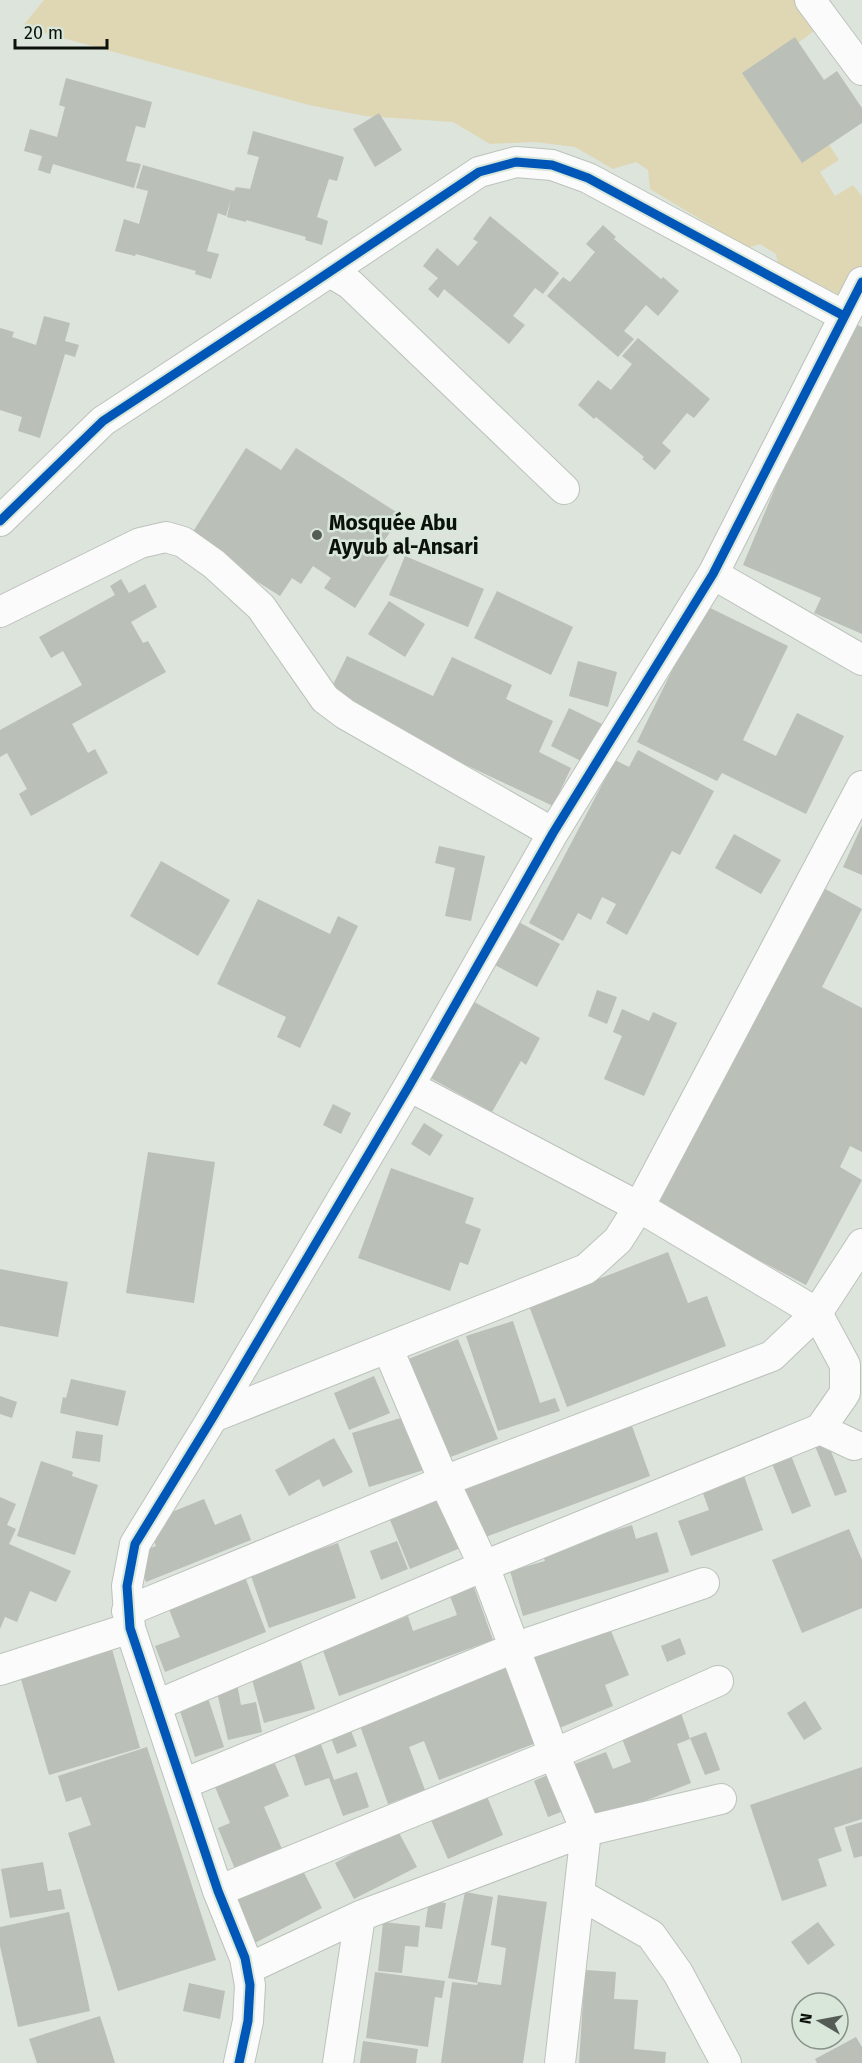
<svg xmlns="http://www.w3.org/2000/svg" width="862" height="2063" font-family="'Fira Sans',sans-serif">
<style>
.green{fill:#dfd7b4}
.building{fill:#babfb8}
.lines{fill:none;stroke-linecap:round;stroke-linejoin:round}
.minor-casing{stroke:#bcc2bc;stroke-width:32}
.minor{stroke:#fafbfa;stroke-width:30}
.cycleway-casing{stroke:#d8e7d9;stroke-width:13}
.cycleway{stroke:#0057b8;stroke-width:9}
.poi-dot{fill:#555b55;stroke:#d8e7d9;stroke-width:2}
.labels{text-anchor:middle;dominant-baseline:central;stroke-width:5;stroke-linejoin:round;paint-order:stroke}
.poi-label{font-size:21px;font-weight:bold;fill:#0c110c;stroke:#d8e7d9;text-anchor:start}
</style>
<rect width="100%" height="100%" fill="#dce4dc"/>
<path class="green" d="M44,0H801L822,25L774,61L839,160L820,172L835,196L853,185L862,196V288L843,297L778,263L776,254L760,244L748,248L650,189L648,170L636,162L613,169L575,147L535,142L490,144L453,122L365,116L309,105L22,27Z"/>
<path class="building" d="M795,37L824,80L837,71L862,108V123L802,163L742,73Z
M66,78L152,102L145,128L136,126L126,161L141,164L134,188L53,164L50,174L38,170L42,156L24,151L30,129L57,137L65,107L59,105Z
M379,113L402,150L375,167L353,129Z
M253,131L344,157L337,181L329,179L317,217L328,221L322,245L305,240L306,237L246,220V222L227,217L231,199L226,216L218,213L207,251L219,254L211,279L195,274L196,271L136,254L135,256L115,251L124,219L139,224L148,191L136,188L143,165L234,191L236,187L250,189L259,157L247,154Z
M490,216L559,273L543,294L535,288L513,316L525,325L509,344L444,289L438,298L428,289L438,278L423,266L437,248L458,266L478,242L473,239Z
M603,225L616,237L614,239L661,279L663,277L679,291L658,316L646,305L624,331L634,339L618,357L547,296L563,277L570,282L595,252L586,244Z
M44,316L70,323L65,341L79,345L75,357L65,354L40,438L18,431L22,417L0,410V328L14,332L12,337L36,345Z
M845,320L862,327V634L814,613L821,598L743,565Z
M638,338L710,399L694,418L687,413L662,443L671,451L655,470L642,459L644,457L596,417L594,419L578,405L598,380L611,390L632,364L622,356Z
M246,448L281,470L296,448L401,515L379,549L389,555L355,608L324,588L331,578L313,566L301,584L292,578L280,596L189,538Z
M405,556L484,589L468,627L389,595Z
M121,579L129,593L145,584L157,607L131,622L143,643L148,641L166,672L72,724L88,753L95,749L108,773L31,816L19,794L27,789L7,753L0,757V730L82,685L63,651L51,658L39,637L115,595L110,586Z
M497,591L573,627L551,675L474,638Z
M389,601L425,624L405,657L368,634Z
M704,605L788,646L743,740L776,756L797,713L844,736L806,814L722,773L717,781L637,742Z
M347,656L433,696L452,657L512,685L506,699L553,721L539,752L571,768L553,806L326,699Z
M578,661L617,672L608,707L569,696Z
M569,708L602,724L583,762L551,746Z
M638,750L714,791L680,855L672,851L627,935L606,923L616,904L602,897L591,920L578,913L563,941L529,923L615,760L629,767Z
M862,825V875L843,867Z
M734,834L781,860L761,894L715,868Z
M439,846L485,856L471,921L445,916L455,868L435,863Z
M161,861L230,900L198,956L130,916Z
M816,884L862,909L822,987L862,1008V1152L850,1146L840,1167L862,1180L806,1285L649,1202Z
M258,899L330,934L338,916L358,926L300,1048L277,1037L286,1017L217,984Z
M511,918L560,944L537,987L489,962Z
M597,990L617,997L607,1024L588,1016Z
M467,998L540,1038L526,1065L521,1061L492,1112L425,1075Z
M622,1009L649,1021L653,1012L677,1023L644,1096L604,1079L622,1036L613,1032Z
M333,1104L351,1113L341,1134L323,1125Z
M424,1123L443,1135L430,1156L411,1144Z
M148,1152L215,1162L194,1303L126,1293Z
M391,1168L474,1198L465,1223L481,1229L468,1265L460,1262L450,1291L358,1258Z
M668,1252L688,1303L707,1296L726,1346L567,1407L529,1306Z
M0,1269L68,1282L58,1337L0,1326Z
M513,1321L540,1403L555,1398L560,1411L498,1431L466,1336Z
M458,1339L498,1439L440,1461L401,1362Z
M374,1376L390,1413L349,1430L334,1393Z
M71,1379L126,1391L118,1426L60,1413L63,1397L66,1398Z
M0,1396L17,1402L12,1418L0,1414Z
M407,1416L424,1470L369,1487L352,1433Z
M632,1426L650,1476L480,1539L462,1489Z
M76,1431L103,1435L100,1462L72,1458Z
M334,1438L353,1472L323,1487L319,1479L289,1496L275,1470Z
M827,1441L847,1492L835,1496L815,1446Z
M790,1453L811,1506L792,1514L771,1461Z
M41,1461L73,1472L72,1476L98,1485L75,1555L17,1536Z
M743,1473L763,1530L691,1556L678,1521L709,1510L701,1488Z
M442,1492L465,1546L410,1569L388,1515Z
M0,1497L16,1504L7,1525L16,1529L9,1544L71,1571L56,1602L30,1591L17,1622L5,1617L0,1629Z
M204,1499L215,1525L241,1514L251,1540L146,1582L135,1554L156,1546L150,1531L166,1525L162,1516Z
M632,1525L636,1539L657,1532L669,1572L523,1616L510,1571L545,1561L542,1553Z
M849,1529L862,1560V1608L802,1633L772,1560Z
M397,1541L408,1569L381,1580L370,1551Z
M338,1543L356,1598L269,1628L250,1573Z
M245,1577L266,1632L165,1672L155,1646L180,1637L168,1607Z
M474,1587L493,1640L339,1696L321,1645L392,1619L393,1622L408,1616L413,1631L457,1615L450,1596Z
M607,1621L629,1675L605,1685L613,1706L552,1731L523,1656Z
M680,1638L686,1654L667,1662L661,1646Z
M112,1649L140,1748L49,1775L20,1676Z
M299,1655L315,1709L264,1723L249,1669Z
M508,1667L536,1743L439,1780L424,1741L409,1747L425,1790L388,1804L359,1723Z
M237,1683L241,1705L256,1702L262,1732L228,1740L216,1688Z
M207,1695L224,1747L195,1757L178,1705Z
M805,1701L822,1729L804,1740L787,1713Z
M681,1713L690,1739L677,1744L691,1783L596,1820L575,1764L606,1752L613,1769L631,1762L621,1736Z
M349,1726L357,1746L337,1754L329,1733Z
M706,1732L720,1770L705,1775L690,1738Z
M319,1739L334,1780L357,1772L369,1807L343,1816L329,1778L305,1786L292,1748Z
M147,1747L216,1960L118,1991L68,1833L91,1825L81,1797L66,1802L58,1776Z
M272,1757L289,1796L264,1807L282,1849L235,1869L218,1828L230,1823L213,1782Z
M862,1767V1819L834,1828L842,1851L818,1859L827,1886L782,1901L750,1805Z
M552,1773L566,1810L548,1817L534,1781Z
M486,1794L503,1835L448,1859L430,1818Z
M862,1822V1856L854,1858L845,1827Z
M397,1829L417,1867L354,1899L335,1863Z
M43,1862L48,1891L61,1889L65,1909L10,1918L1,1869Z
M301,1867L322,1908L249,1946L228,1904Z
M465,1892L493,1897L477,1983L448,1978Z
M498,1895L547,1902L523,2063H441L452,1982L477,1985L478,1982L501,1985L506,1948L491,1945Z
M429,1900L446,1903L442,1929L425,1927Z
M69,1912L90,2011L18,2027L0,1946V1927Z
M383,1922L420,1926L418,1947L405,1946L402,1973L378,1971Z
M818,1922L835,1945L808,1965L791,1942Z
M585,1970L616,1972L614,1999L638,2000L634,2049L666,2052L665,2063H579Z
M375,1972L445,1981L442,1998L435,1997L428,2047L366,2038Z
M189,1983L225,1991L220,2019L183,2011Z
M100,2016L115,2063H37L29,2039Z
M856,2037L862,2047V2063H817L815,2059Z
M363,2041L418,2049L416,2063H360Z"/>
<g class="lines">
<defs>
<path id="minor" d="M810,0L862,70
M330,272L350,284L564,489
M0,521L103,421L307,287L479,172L516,162L552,165L588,178L844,316
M713,574L862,660
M0,612L140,543L166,537L183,542L214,564L261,607L325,699L345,714L553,833
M409,1086L639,1207L817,1313L862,1244
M388,1349L444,1481L484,1566L554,1754L586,1831L560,2063
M213,1417L586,1269L618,1240L639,1207L862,786
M127,1611L444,1481L772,1356L817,1313L845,1365V1393L820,1429L854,1445
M0,1670L130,1628
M157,1705L484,1566L820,1429
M183,1784L514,1648L704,1583
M218,1891L554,1754L718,1681
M579,1894L651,1935L678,1973L726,2063
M247,1969L360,1916L586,1831L721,1799
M239,2063L248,2021L250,1985L245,1958L218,1891L130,1628L127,1586L135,1544L213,1417L409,1086L553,833L713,574L862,282
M338,2063L360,1916"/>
</defs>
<use href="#minor" class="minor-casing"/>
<use href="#minor" class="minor"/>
<defs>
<path id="cycleway" d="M0,521L103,421L307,287L479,172L516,162L552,165L588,178L844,316
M239,2063L248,2021L250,1985L245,1958L218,1891L130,1628L127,1586L135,1544L213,1417L409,1086L553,833L713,574L862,282"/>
</defs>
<use href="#cycleway" class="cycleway-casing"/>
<use href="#cycleway" class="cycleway"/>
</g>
<circle class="poi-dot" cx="317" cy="535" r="6"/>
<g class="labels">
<g class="poi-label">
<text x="329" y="523">Mosquée Abu<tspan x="329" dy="24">Ayyub al-Ansari</tspan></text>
</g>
</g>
<g transform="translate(820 2021) rotate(280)"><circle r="28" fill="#d8e7d9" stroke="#869187" stroke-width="1.5"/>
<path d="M0-4.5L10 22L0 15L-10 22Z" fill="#555b55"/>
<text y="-9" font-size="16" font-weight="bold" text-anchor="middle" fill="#0c110c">N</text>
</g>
<path d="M15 39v9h92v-9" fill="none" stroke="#0c110c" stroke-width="3"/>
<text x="24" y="39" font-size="18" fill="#0c110c" stroke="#d8e7d9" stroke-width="4.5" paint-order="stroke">20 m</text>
</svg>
